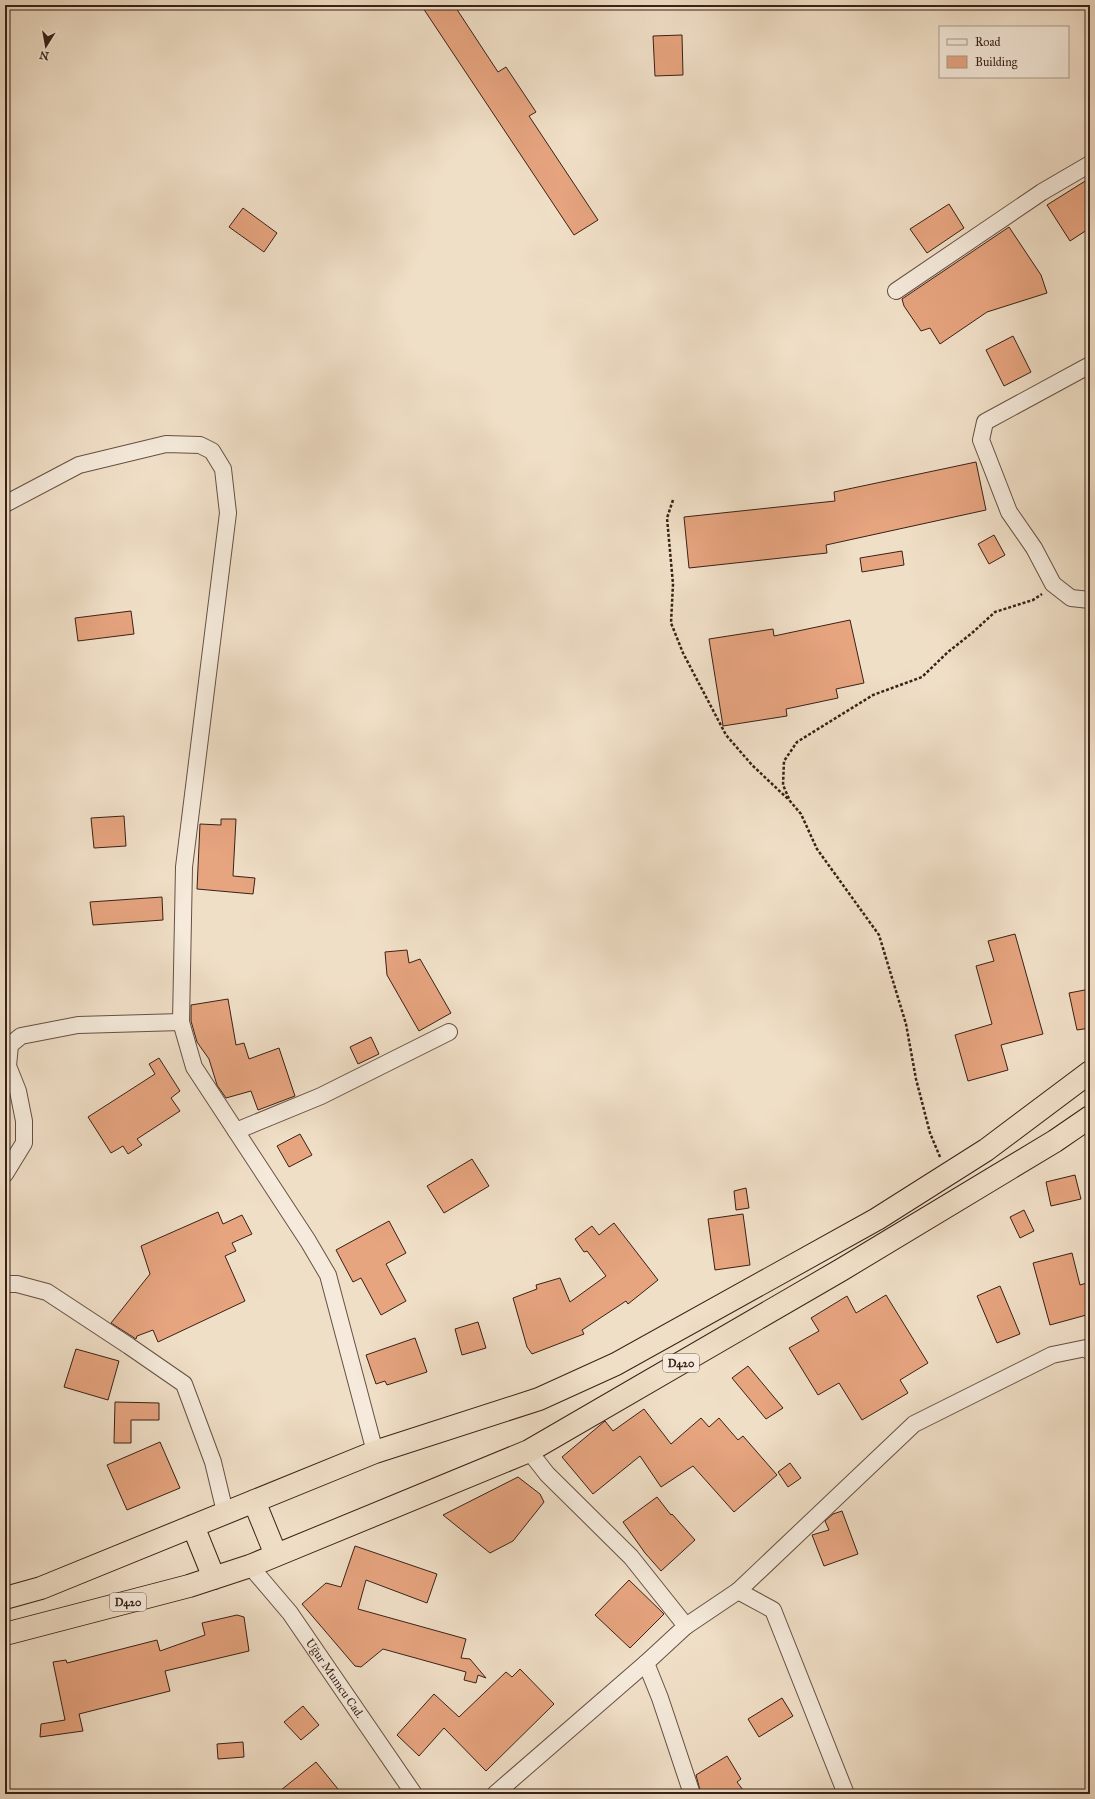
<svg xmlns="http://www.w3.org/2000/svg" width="1095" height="1799" font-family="'IM FELL Great Primer',serif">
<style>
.building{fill:#e6a47f;stroke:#392117}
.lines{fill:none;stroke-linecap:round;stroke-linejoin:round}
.minor-casing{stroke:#675043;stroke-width:18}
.highway-casing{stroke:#392117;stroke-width:24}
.path{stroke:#392117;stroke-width:2.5;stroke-dasharray:3 2;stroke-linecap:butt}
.minor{stroke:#f5eadb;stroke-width:16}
.highway{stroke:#f0dfc7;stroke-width:22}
.labels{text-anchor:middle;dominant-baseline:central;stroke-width:3.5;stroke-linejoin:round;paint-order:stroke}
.shield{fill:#f5eadb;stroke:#715d52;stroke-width:1}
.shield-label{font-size:11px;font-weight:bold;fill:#392117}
.street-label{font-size:12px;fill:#392117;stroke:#f5eadb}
</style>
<rect width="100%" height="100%" fill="#f0dfc7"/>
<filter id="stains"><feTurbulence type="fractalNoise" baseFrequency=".005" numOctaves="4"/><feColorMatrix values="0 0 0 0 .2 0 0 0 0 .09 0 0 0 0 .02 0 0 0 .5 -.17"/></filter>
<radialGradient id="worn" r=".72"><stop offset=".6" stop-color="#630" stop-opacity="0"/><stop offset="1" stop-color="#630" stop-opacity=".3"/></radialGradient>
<path class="building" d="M421,5H454L498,72L506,67L536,112L529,116L598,220L574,235Z
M682,35L683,75L655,76L653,36Z
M1090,178V228L1070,241L1047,205Z
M949,204L964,228L927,253L910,229Z
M243,208L277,233L264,252L229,227Z
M1009,227L1041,275L1047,293L987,312L940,344L930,328L921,331L904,306L902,299Z
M1013,336L1031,372L1004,386L986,350Z
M976,462L986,510L826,545L827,553L689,568L684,517L835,501L834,492Z
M994,535L1005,555L989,564L978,544Z
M902,551L904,565L862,572L860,558Z
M131,611L134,634L78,641L75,618Z
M850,620L864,683L836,689L838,698L786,709L787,716L723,726L709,639L773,629L774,636Z
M124,816L126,846L94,848L91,818Z
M221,819H236L233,876L255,878L253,894L197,889L200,824L221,825Z
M162,897L163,920L93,925L90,902Z
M1015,934L1043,1034L1001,1045L1008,1070L968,1081L955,1035L992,1024L976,966L994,961L988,941Z
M407,950L409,963L420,959L451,1013L419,1031L387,975L385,952Z
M1090,989V1028L1077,1030L1069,993Z
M228,999L236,1045L244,1043L249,1059L279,1048L295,1096L258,1110L251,1091L226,1098L217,1085L209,1059L197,1042L191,1021V1005Z
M371,1037L379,1054L358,1064L350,1047Z
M159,1058L180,1091L171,1098L180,1111L137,1139L142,1145L128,1154L123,1146L111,1153L88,1117L155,1074L149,1064Z
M300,1134L312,1155L289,1167L277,1146Z
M472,1159L489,1186L444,1213L427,1186Z
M1075,1175L1081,1199L1051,1206L1046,1182Z
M746,1188L749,1208L736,1210L734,1191Z
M1024,1210L1034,1231L1020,1238L1010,1217Z
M218,1212L223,1224L242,1215L252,1234L232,1243L236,1251L225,1256L245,1301L158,1342L153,1330L137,1336L136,1339L111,1323L150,1274L141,1246Z
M743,1214L750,1265L715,1270L708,1219Z
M389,1221L406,1253L386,1264L406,1301L381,1315L361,1278L353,1282L336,1250Z
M614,1223L658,1280L628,1304L626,1301L582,1330L584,1334L532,1354L527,1347L513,1298L537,1289L536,1285L560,1278L570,1302L606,1276L587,1251L584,1252L575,1239L592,1226L599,1235Z
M1072,1253L1080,1285L1090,1282V1314L1050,1325L1033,1263Z
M1000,1286L1020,1334L997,1343L977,1296Z
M886,1295L928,1363L900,1380L908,1393L862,1420L839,1383L818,1395L789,1348L819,1331L811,1318L847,1296L856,1313Z
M478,1322L486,1348L462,1355L455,1329Z
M415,1338L427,1372L387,1385L385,1381L376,1384L366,1355Z
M76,1349L119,1361L108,1400L64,1387Z
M748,1366L783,1408L766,1419L732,1378Z
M115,1402L159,1403V1420H131V1443H114Z
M644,1409L671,1444L701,1418L709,1427L719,1418L738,1440L743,1436L777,1475L734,1512L693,1466L661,1487L640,1456L593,1494L562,1457L605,1421L613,1431Z
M160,1442L180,1488L127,1510L107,1465Z
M790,1463L801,1478L788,1487L778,1472Z
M518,1477L540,1494L544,1502L513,1541L490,1553L443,1515Z
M657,1497L671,1515L672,1514L695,1540L661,1571L645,1553L623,1522Z
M842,1511L858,1554L824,1566L812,1535L829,1530L825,1521L833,1514Z
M355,1546L437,1574L427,1603L366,1580L358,1609L466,1639L461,1658L470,1659L486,1678L478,1675L476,1683L464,1680L466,1672L383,1649L361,1667L355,1666L302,1604L326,1583L341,1587Z
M629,1580L664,1614L630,1648L595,1615Z
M237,1615L244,1617L249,1651L165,1671L170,1691L79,1714L83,1731L40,1737L41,1724L65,1720L53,1662L66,1660L67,1663L157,1640L160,1651L205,1635L202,1623Z
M520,1669L554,1704L486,1771L444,1728L419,1756L397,1735L434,1694L459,1717L506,1672L512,1677Z
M782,1698L793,1716L759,1737L748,1719Z
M303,1706L319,1725L301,1740L284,1722Z
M243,1742L244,1757L218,1759L217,1744Z
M727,1756L741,1779L737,1782L746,1794H701L696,1775Z
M316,1762L342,1794H276Z"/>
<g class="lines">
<defs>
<g id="minor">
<path d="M896,291L1042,192L1090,164"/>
<path d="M1090,365L985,422L981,440L1009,512L1034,548L1053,584L1071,598L1090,600"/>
<path d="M5,504L79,465L166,444L200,445L212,451L223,469L228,513L184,867L181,1022L194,1067L308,1241L328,1275L375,1452"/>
<path d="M236,1131L321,1096L449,1032"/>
<path d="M5,1174L24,1143V1121L18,1091L8,1066L10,1045L21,1036L78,1025L181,1022"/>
<path d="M5,1284H17L47,1292L129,1346L184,1384L213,1462L225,1512"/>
<path d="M529,1451L547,1474L631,1557L686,1626L646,1663L660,1698L692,1794"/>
<path id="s1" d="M250,1566L290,1613L414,1794"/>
<path d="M738,1591L773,1610L846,1794"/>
<path d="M686,1626L738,1591L914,1424L1052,1355L1086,1348L1090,1352"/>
<path d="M495,1794L646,1663"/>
</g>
<path id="highway" d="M254,1501L276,1555
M193,1526L214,1578
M5,1598L41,1588L375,1452L539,1399L616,1364L877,1219L986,1150L1090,1072
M5,1634L189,1586L250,1566L529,1451L841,1270L1055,1141L1090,1117"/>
</defs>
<use href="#minor" class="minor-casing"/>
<use href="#highway" class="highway-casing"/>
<path class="path" d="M673,500L667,518L673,584L671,623L683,653L726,735L752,765L788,799
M940,1157L930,1133L916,1079L906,1024L879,935L817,849L801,814L790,801L783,785L784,761L797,742L873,695L922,677L948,652L972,633L995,612L1033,600L1042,594"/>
<use href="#minor" class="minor"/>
<use href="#highway" class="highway"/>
</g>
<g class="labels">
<g class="shield">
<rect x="663" y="1354" width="36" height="18" rx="3"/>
<rect x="110" y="1593" width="36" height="18" rx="3"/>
</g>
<g class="shield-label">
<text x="681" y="1363">D420</text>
<text x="128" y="1602">D420</text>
</g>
<g class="street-label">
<text stroke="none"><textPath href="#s1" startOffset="141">Uğur Mumcu Cad.</textPath></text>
</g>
</g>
<rect width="1095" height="1799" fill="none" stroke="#f0dfc7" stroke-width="20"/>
<rect x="6" y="6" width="1083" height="1787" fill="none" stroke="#392117" stroke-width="2"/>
<rect x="10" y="10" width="1075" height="1779" fill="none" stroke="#392117"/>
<rect x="939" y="26" width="130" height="52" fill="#f5eadb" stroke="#aa9a8d"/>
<rect x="947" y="39" width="20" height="6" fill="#f5eadb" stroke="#aa9a8d"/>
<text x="975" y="46" font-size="12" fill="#392117">Road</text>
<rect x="947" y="56" width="20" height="12" fill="#e6a47f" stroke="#aa9a8d"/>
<text x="975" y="66" font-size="12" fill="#392117">Building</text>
<g transform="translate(46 46) rotate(191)" stroke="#f5eadb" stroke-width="3" paint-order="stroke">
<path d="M0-3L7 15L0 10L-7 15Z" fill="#392117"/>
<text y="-6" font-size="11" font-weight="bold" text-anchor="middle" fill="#392117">N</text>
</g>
<rect width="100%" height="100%" filter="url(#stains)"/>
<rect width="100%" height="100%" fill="url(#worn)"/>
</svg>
